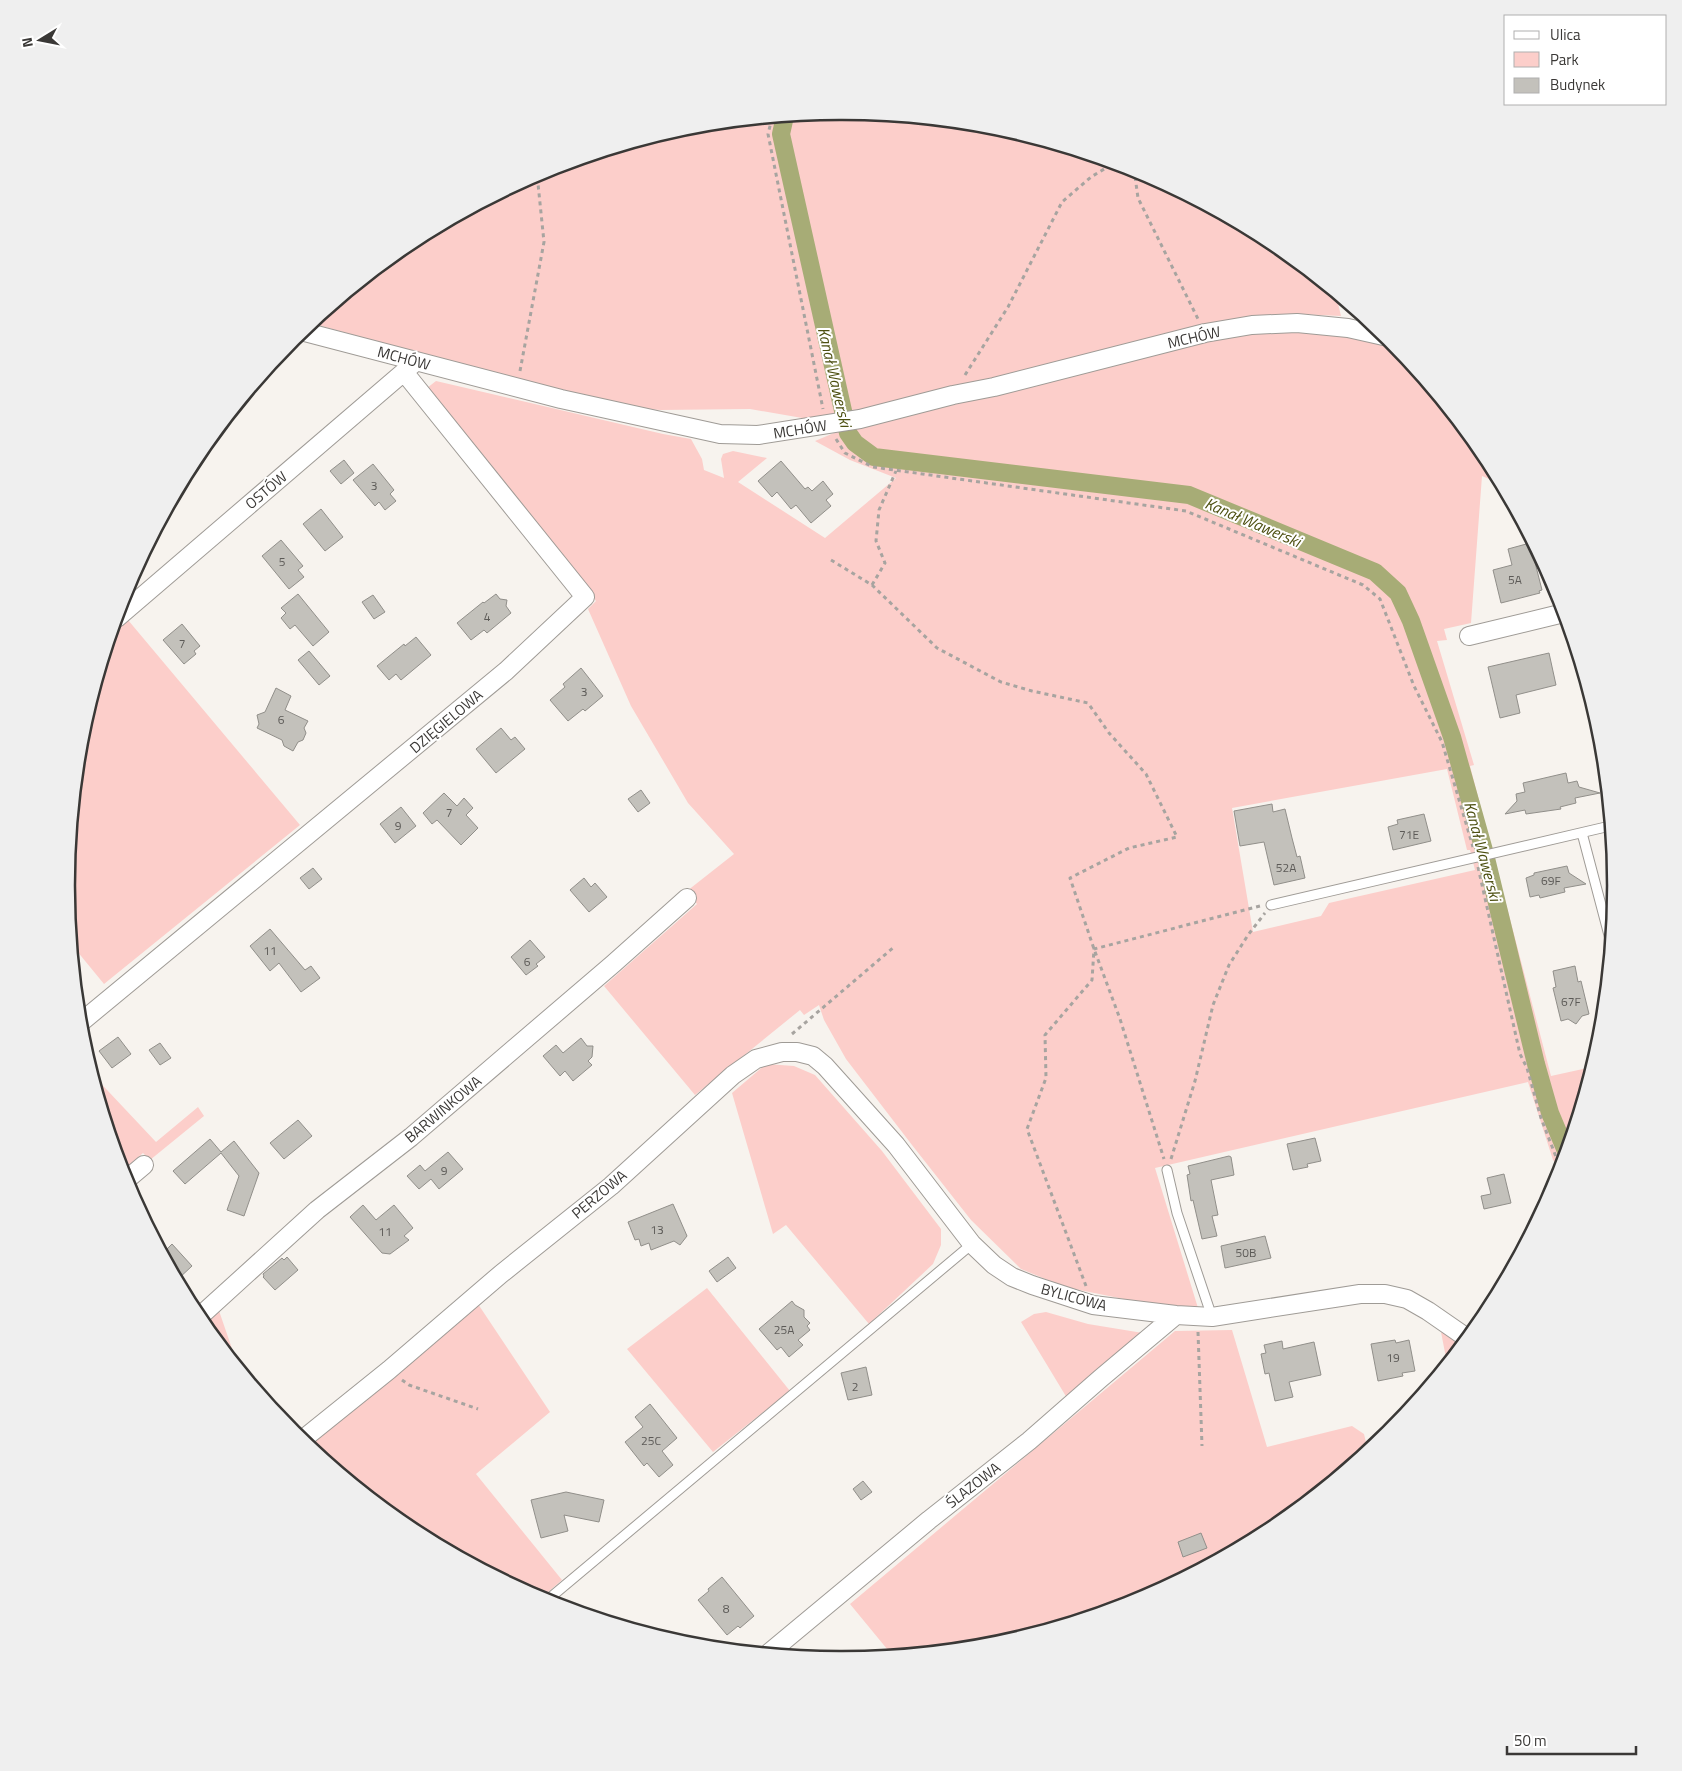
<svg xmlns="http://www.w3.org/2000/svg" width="1682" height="1771" font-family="'Titillium Web',sans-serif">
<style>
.green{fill:#fcceca;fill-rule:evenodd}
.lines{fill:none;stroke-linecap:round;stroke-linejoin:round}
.canal{stroke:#a7ac76;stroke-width:18}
.building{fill:#c3c1bb;stroke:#918f8a}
.service-casing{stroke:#9f9b96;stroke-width:11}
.minor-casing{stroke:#9f9b96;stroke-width:20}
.path{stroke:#a7a4a0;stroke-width:3;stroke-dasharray:4 4;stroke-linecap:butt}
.service{stroke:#fff;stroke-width:9}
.minor{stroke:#fff;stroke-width:18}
.labels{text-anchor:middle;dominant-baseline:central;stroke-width:4;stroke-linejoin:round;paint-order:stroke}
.number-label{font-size:12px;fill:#5c5a57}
.street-label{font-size:15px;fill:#3a3836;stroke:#fff}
.water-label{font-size:16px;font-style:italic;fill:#4c4f10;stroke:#fff}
.rim{fill:none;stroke:#3a3836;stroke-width:2.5}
</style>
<rect width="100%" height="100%" fill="#f7f3ee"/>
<path class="green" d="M841,111L992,126L1138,170L1272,241L1336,295L1341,316L1298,314L1252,317L858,412L808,419L750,409L661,410L630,408L424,355L311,323L411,241L545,170L690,126Z
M1297,331L1347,336L1396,346L1485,455L1501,484L1482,476L1471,623L1444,629L1447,640L1437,641L1474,765L1470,766L1551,1076L1592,1067L1561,1169L1553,1160L1528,1082L1155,1168L1198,1308L1158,1306L1065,1287L1021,1269L971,1220L912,1145L846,1059L824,1020L819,1005L804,1015L800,1010L695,1095L604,986L697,904L687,891L734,854L688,803L631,706L588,609L596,601L499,475L427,388L436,381L663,434L691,439L702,459L704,470L724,478L721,459L723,454L733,451L767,458L738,482L825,538L896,478L850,460L815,441L841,430L1207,342L1252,333ZM1447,769L1467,850H1470L1475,870L1329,903L1321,916L1253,932L1232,808Z
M128,620L300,825L104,984L72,945L66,885L81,734L112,633Z
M766,1064L794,1066L815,1075L882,1151L941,1229V1245L933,1264L869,1324L786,1225L773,1234L732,1093Z
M92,1074L156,1142L198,1107L204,1116L150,1160L143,1153L122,1171Z
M707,1288L790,1391L713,1452L627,1349Z
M478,1304L550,1412L476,1474L562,1580L540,1599L410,1530L308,1445Z
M217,1305L238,1366L201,1321Z
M1046,1312L1088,1324L1149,1334L1067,1398L1021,1322L1034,1314Z
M1232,1330L1267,1447L1352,1426L1364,1434L1368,1451L1271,1530L1137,1601L992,1645L892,1655L850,1604L1175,1331Z
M1441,1332L1452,1336L1462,1345L1447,1363Z"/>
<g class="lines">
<path class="canal" d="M785,116L781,134L848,433L855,443L874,457L1189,495L1375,572L1398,593L1411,621L1452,737L1485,854L1536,1064L1550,1113L1566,1151"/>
</g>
<path class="building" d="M344,460L354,473L341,484L330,471Z
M781,461L805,489L808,487L812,491L823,481L833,494L826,500L831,506L811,523L796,505L791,509L777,492L772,497L758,481Z
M373,464L394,490L390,494L396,501L385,510L379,502L375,506L353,480Z
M321,509L343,537L325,551L303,524Z
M281,540L303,566L298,570L304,577L289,589L262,556Z
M1530,543L1542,590L1539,591L1540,593L1501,603L1493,570L1512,565L1508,549Z
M298,594L329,632L313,646L295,625L290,629L281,618L286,613L281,608Z
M496,594L500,599L507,600L506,606L511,613L487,633L484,630L471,640L457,623L483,602L484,603Z
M373,595L385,612L374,619L362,602Z
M182,624L200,646L194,651L196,654L184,664L163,640Z
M416,637L431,655L401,680L396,674L389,680L377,666L404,644L405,646Z
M309,651L330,676L319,685L298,660Z
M1549,653L1556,685L1516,695L1520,713L1500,718L1488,667Z
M581,668L603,696L585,711L583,709L568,721L550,700L565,687L563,684Z
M276,688L291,696L285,710L308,721L304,728L306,733L303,740L298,742L293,751L284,746L282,740L257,728L259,724L257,715L265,712Z
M501,728L511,740L515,737L525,749L496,773L476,749Z
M1566,773L1568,783L1577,781L1579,787L1600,793L1575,798L1576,803L1560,807L1561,809L1526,814L1525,810L1505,814L1517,801L1516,794L1525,792L1523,783Z
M641,790L650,803L638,812L628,799Z
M444,793L457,806L464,798L473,808L466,815L478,828L461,845L437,820L432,824L423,813Z
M1272,804L1273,812L1285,809L1292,838L1297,857L1300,856L1305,878L1274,885L1264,842L1240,846L1234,811Z
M401,807L416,826L395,843L380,824Z
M1424,814L1431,841L1393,850L1388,827L1398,824L1397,820Z
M1567,866L1569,873L1586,884L1564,888L1565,892L1540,898L1539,895L1530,897L1526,878L1534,875V873Z
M313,868L322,879L309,889L300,878Z
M584,878L591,887L595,883L607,897L589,912L570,890Z
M270,929L305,970L311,966L320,978L301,992L279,963L270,971L250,946Z
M530,940L545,957L536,964L538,966L526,975L511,957Z
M1575,966L1578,982L1581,981L1589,1014L1582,1016L1576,1024L1568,1019L1561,1021L1553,988L1556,987L1553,971Z
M118,1037L131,1054L112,1068L99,1051Z
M581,1038L587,1046H593L592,1057L588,1061L592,1065L573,1081L565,1071L560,1076L543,1056L556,1045L563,1053Z
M160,1043L171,1058L160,1065L149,1050Z
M298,1120L312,1136L284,1159L270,1143Z
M1315,1138L1321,1161L1307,1164L1308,1167L1293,1170L1287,1144Z
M210,1139L221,1152L234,1141L259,1173L244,1216L227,1210L239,1176L221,1153L185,1184L173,1171Z
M448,1152L463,1169L439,1189L431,1179L419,1189L407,1176L420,1165L425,1171Z
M1229,1156L1231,1157L1234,1175L1211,1180L1218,1215L1212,1216L1217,1236L1202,1239L1193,1200L1191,1201L1187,1175L1190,1174L1188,1166Z
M1504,1174L1511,1203L1484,1209L1481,1196L1491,1194L1487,1178Z
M673,1204L687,1236L680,1245L674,1241L651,1250L649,1243L641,1246L639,1239L635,1240L628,1222Z
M363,1205L376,1220L394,1205L413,1228L404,1236L409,1240L390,1254L382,1253L350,1217Z
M1265,1236L1271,1258L1225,1268L1221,1246Z
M172,1244L192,1266L177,1280L163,1253Z
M287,1257L298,1270L275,1290L263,1277L264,1276L263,1274L282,1258L284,1260Z
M728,1257L736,1268L717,1282L709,1271Z
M792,1301L795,1305L804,1310V1317L810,1323L807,1326L810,1330L798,1340L803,1345L789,1357L781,1347L777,1350L759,1329Z
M1395,1340L1396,1343L1409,1340L1415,1371L1402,1373L1403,1376L1378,1381L1371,1344Z
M1282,1341L1283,1349L1314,1342L1321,1375L1289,1382L1293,1397L1275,1401L1269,1373L1265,1374L1261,1354L1266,1353L1264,1345Z
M866,1367L872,1395L848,1400L841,1373Z
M650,1404L677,1438L662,1451L673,1465L659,1477L647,1463L644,1466L625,1442L643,1427L635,1417Z
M863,1481L872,1492L861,1500L853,1489Z
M566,1492L604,1500L599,1522L564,1515L568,1531L541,1538L531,1500Z
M1201,1533L1207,1548L1183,1557L1178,1542Z
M722,1577L754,1616L740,1628L738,1626L727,1635L698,1600L709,1591L708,1589Z"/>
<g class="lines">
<defs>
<path id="service" d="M1582,833L1610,939
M1271,905L1610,826
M1167,1170L1177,1213L1212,1317
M545,1602L972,1244"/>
<path id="minor" d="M301,331L561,399L720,434L758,435L860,419L953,395L994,387L1205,333L1252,325L1297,323L1348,328L1388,337
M117,618L412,365
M1469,636L1564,613
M80,1023L506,671L585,597L404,372
M125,1181L144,1165
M198,1318L317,1210L411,1137L613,964L687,898
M302,1440L389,1370L501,1274L611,1186L733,1075L756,1059L782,1052H797L813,1056L825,1066L896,1145L972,1244L994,1265L1012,1277L1032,1285L1093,1305L1176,1315L1212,1317L1360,1294H1385L1407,1299L1428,1311L1467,1338
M769,1653L929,1520L1029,1441L1101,1378L1176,1315"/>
</defs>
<use href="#service" class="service-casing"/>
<use href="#minor" class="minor-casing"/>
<path class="path" d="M772,118L768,134L823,409
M1134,169L1138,198L1198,319
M520,371L544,242L537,174
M965,375L1008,307L1062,202L1091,177L1114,163
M836,439L845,453L873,467L1186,511L1363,585L1380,599L1414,686L1442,742L1473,847
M831,560L872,585L937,648L1001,682L1032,691L1088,703L1109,733L1146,774L1177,837L1129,848L1070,878L1094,949L1120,1019L1164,1159
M872,585L885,563L876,541L879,510L896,471
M1478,867L1520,1054L1527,1068L1541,1118L1558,1162L1561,1167
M792,1034L894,947
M1171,1159L1195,1081L1213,1005L1229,965L1248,935L1265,913
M1086,1286L1027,1129L1046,1078L1045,1035L1092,980L1094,949L1260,906
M1198,1332L1202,1446
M402,1380L409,1385L478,1409"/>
<use href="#service" class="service"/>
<use href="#minor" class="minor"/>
</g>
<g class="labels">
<g class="number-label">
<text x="374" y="485">3</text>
<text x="282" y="561">5</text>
<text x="1515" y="579">5A</text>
<text x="487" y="616">4</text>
<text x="182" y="643">7</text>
<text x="584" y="691">3</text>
<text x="281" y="719">6</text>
<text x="449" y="812">7</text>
<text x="398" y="825">9</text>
<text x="1409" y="834">71E</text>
<text x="1286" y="867">52A</text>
<text x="1551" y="880">69F</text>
<text x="270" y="950">11</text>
<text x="527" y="961">6</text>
<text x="1571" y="1001">67F</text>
<text x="444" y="1170">9</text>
<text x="657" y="1229">13</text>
<text x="385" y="1231">11</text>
<text x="1246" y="1252">50B</text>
<text x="784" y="1329">25A</text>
<text x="1393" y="1357">19</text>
<text x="855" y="1386">2</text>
<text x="651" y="1440">25C</text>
<text x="726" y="1608">8</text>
</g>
<g class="street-label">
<text transform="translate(1194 337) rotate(-13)">MCHÓW</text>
<text transform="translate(404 358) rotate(15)">MCHÓW</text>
<text transform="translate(800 429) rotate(-9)">MCHÓW</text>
<text transform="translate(266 490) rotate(-40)">OSTÓW</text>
<text transform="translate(446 721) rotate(-40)">DZIĘGIELOWA</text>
<text transform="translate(443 1109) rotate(-40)">BARWINKOWA</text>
<text transform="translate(599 1194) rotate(-40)">PERZOWA</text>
<text transform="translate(1074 1297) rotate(15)">BYLICOWA</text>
<text transform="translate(973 1485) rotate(-38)">ŚLAZOWA</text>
</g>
<g class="water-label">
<text transform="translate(835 377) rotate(77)">Kanał Wawerski</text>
<text transform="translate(1253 522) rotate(23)">Kanał Wawerski</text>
<text transform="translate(1483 851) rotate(75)">Kanał Wawerski</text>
</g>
</g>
<path d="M0 0H1682V1771H0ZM840 120H842A765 765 0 0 1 1607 885V886A765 765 0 0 1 842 1651H840A765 765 0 0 1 75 886V885A765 765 0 0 1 840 120Z" fill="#efefef" fill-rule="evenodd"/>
<path class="rim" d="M840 120H842A765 765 0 0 1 1607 885V886A765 765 0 0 1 842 1651H840A765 765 0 0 1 75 886V885A765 765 0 0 1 840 120Z"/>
<rect x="1504" y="15" width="162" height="90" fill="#ffffff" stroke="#b0afaf"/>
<rect x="1514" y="31" width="25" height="8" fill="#ffffff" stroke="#b0afaf"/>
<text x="1550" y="40" font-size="15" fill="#3a3836">Ulica</text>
<rect x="1514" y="52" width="25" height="15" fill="#fcceca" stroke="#b0afaf"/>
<text x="1550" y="65" font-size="15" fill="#3a3836">Park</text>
<rect x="1514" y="78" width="25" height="15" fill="#c3c1bb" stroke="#b0afaf"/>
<text x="1550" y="90" font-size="15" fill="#3a3836">Budynek</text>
<g transform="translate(40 40) rotate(260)" stroke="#ffffff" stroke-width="4" paint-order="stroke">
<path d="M0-4L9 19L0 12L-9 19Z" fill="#3a3836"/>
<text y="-8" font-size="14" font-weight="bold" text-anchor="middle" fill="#3a3836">N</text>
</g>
<path d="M1507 1746v8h129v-8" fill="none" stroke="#3a3836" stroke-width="2.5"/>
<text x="1514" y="1746" font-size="15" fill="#3a3836" stroke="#ffffff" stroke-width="4" paint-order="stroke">50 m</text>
</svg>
